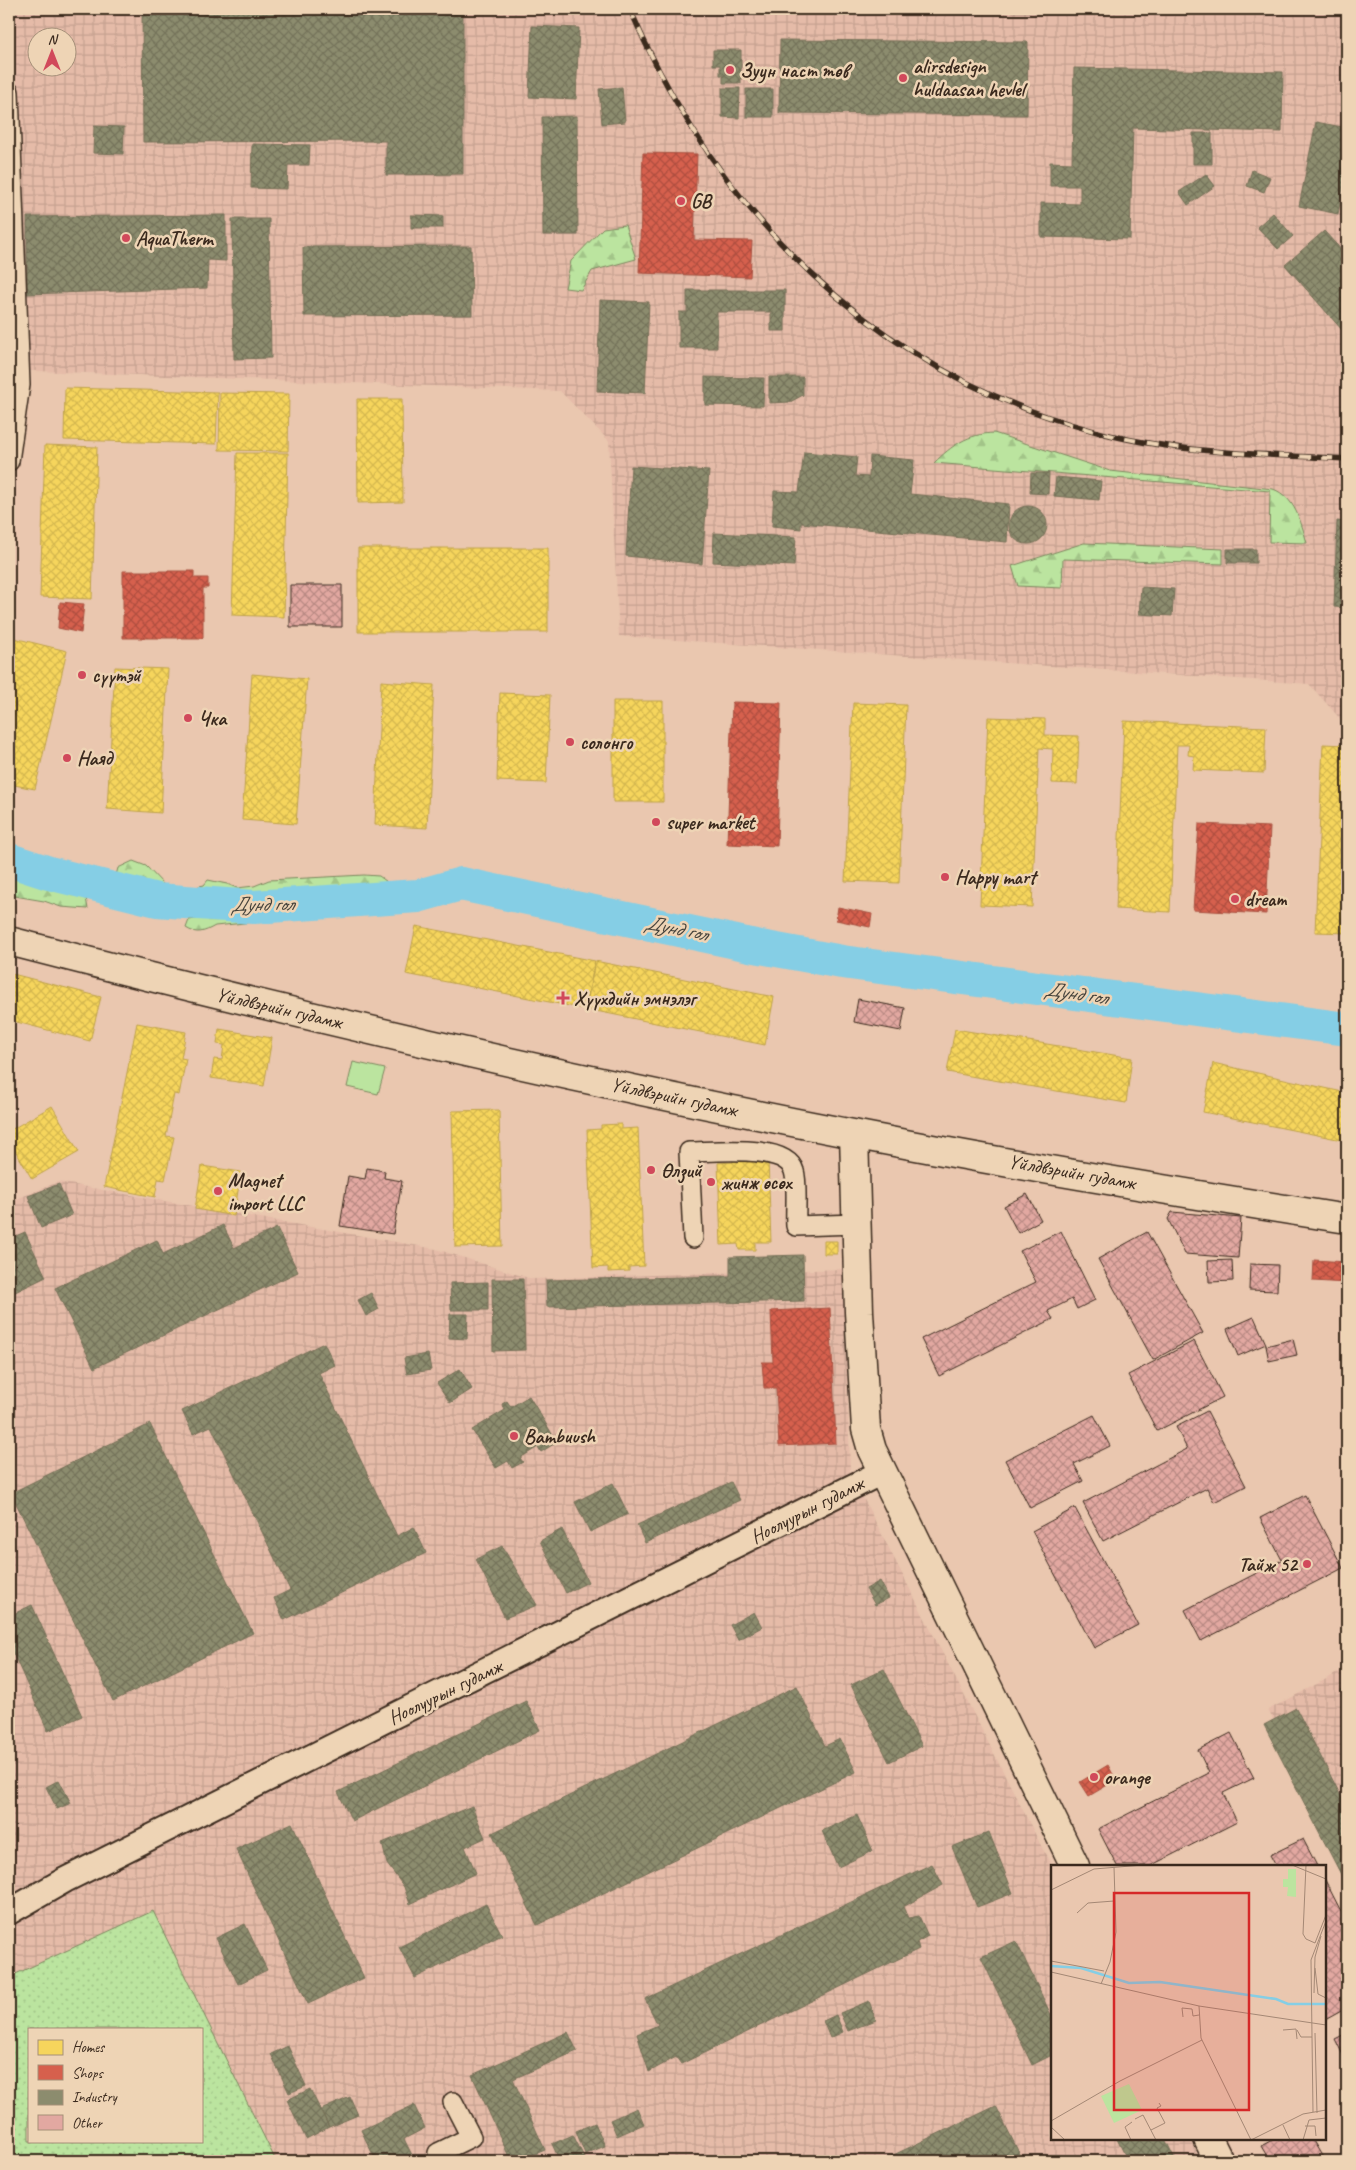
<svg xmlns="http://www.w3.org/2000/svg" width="1356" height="2170" font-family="Caveat,sans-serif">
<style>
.industrial{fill:url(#industrial-grid);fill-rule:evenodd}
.grass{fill:url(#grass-dots);stroke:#7b875e;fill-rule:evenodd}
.forest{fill:url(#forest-firs);stroke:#7b875e}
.park{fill:#bbe49f;stroke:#7b875e}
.homes{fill:url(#homes-cross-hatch);stroke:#bea249}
.shops{fill:url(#shops-cross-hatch);stroke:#a8503f}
.industry{fill:url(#industry-cross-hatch);stroke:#746f56}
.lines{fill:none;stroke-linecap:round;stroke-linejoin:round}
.river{stroke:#85cee5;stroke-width:34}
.building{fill:url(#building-cross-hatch);stroke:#3b2a1e}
.minor-casing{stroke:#3b2a1e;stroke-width:22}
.tertiary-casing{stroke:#3b2a1e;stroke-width:28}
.secondary-casing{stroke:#3b2a1e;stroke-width:31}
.minor{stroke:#eed4b5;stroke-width:19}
.tertiary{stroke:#eed4b5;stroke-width:24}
.secondary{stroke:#eed4b5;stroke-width:28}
.rail-casing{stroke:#3b2a1e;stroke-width:5.5}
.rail{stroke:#eed4b5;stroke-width:4;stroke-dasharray:11;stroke-linecap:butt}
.poi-dot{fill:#d1495b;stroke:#eed4b5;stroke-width:2}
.labels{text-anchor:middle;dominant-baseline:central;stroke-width:5;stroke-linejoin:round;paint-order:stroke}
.poi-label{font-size:20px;font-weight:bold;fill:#3b2a1e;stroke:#eed4b5;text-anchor:start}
.street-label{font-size:20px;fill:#3b2a1e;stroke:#eed4b5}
.water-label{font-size:21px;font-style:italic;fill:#46433c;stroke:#eed4b5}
.inset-river{fill:none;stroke:#85cee5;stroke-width:2.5}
.inset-road{fill:none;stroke:#a48875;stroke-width:1}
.view{fill:#d62828;fill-opacity:0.15;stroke:#d62828;stroke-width:2.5}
.inset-edge{fill:none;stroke:#3b2a1e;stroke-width:2.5}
</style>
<defs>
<pattern id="industrial-grid" width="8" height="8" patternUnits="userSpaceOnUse" patternTransform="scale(1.25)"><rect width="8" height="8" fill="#e5bba8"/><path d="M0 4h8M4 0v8" fill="none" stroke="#c5a190"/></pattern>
<pattern id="grass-dots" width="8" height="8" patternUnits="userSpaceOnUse" patternTransform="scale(1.25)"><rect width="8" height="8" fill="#bbe49f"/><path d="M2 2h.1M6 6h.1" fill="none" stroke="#a2c488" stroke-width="1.8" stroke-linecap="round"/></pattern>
<pattern id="forest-firs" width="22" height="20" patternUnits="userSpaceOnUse" patternTransform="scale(1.25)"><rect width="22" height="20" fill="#bbe49f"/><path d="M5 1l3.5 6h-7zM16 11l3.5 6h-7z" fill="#a2c488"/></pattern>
<pattern id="homes-cross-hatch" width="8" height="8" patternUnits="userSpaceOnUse" patternTransform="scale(1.25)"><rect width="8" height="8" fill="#f6d55c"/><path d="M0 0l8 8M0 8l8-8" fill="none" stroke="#d4b750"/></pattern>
<pattern id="shops-cross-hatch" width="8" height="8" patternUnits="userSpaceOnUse" patternTransform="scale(1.25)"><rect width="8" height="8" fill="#d6604d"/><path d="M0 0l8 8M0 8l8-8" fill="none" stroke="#af4f3f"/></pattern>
<pattern id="industry-cross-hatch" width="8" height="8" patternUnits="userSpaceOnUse" patternTransform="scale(1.25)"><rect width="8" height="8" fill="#8c8c6e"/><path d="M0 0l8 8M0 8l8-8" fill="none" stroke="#74735a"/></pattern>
<pattern id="building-cross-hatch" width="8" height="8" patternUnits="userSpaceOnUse" patternTransform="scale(1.25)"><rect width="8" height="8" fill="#e2a8a1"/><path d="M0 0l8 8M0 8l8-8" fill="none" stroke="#b88983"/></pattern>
</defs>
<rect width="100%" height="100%" fill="#eac7af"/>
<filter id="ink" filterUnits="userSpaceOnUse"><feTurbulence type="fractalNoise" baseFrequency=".02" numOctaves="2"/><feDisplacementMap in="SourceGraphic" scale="10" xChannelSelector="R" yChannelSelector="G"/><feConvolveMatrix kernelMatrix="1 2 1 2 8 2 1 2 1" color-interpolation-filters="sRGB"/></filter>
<g filter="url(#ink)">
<path class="industrial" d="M9,9H1347V723H1344L1309,684L619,636L609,441L560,391L9,370ZM38,38H68V68H38Z
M58,1182L436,1249L532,1279L844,1269L850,1472L1052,1867V2139H1190L1201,2161H9V1202ZM29,2029H201V2141H29Z
M1347,1668V1858L1268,1710Z"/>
<path class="grass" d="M153,1911L276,2161H9V1977ZM29,2029H201V2141H29Z"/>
<path class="forest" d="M625,225L636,259L592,271L581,290L565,288L571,261L603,228Z
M994,433L1110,471L1273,489C1295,497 1301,522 1307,543L1269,542L1270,491L934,463C952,445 968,434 994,433Z
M1084,543L1223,549V564L1063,559L1062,588L1018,586L1012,566Z
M133,861L146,866L164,885V892C148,892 127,890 115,879L118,868Z
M9,871L57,878L84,887L88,909L61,907L44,901L9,895Z
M364,875L379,876L390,884L387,892L339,893L322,898L283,900H196L188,897L195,887L204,885L208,880L227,884L237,888L254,886L269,880Z
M368,905L334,914L215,926C204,932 197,935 186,928L189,920L245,912Z"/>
<path class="park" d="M353,1062L385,1069L378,1094L347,1087Z"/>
<path class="homes" d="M65,388L218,392L216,444L64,440Z
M220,393L289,394L288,451L219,450Z
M357,399H402L403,502L358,503Z
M45,445L97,447L92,599L40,597Z
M237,453H288L284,617L232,615Z
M358,548H548V632H358Z
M14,638L67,651L35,789L9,784V662Z
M115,667L168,669L161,813L107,809Z
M252,674L307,679L296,824L242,820Z
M381,681L434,685L427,828L375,825Z
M500,693L550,695L546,783L497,781Z
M613,701H663V802H613Z
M853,703L906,705L899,883L845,881Z
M988,717L1045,719V735L1079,736L1077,784L1052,783L1053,749L1039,748L1032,907L980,905Z
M1124,721L1266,727L1264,773L1193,770L1194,756L1188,755L1189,745H1177L1170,912L1116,909Z
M1323,744L1347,745V933L1315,932Z
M416,926L595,961L585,1009L406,974Z
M595,961L774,997L765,1045L586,1009Z
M9,973L101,997L90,1041L9,1020Z
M137,1023L186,1032L181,1058L186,1059L179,1095L174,1094L166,1136L174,1137L165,1180L158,1179L155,1197L104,1187Z
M219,1029L272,1038L264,1086L211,1078L214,1059L222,1060L224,1045L217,1044Z
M955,1029L1132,1058L1126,1103L947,1072Z
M1213,1063L1347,1093V1141L1203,1112Z
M52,1106L79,1152L32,1179L9,1140V1131Z
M499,1110L502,1246L455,1247L452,1111Z
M621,1124V1129L638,1128L644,1266L629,1267V1271L608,1272V1267L593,1268L587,1130L601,1129V1125Z
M732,1154L768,1159L771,1242H755V1250H739L738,1244L721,1245L718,1163L733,1162Z
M202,1166L241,1172L234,1216L195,1209Z
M824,1241H837V1254H824Z"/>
<path class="shops" d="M643,153L697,154L694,240L752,241L750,277L639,273Z
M123,571H194V578H208V588H203V638H123Z
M60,602L84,604L81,633L58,628Z
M732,702L781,703L777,846L727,844Z
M1199,824L1270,827L1266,914L1193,910Z
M838,907L872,914L870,927L836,920Z
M1314,1260L1347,1262L1346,1283L1313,1281Z
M830,1308L836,1443L779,1446L776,1388H764L762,1362H773L771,1311Z
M1108,1765L1116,1780L1089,1796L1080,1782Z"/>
<path class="industry" d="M142,9H463V174L386,175V141L143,142Z
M880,9H1182V12L880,11Z
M532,26L579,28L576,99L529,97Z
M780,40L1028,42L1027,115L779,113Z
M713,50H741V83H723V75H720V65H713Z
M1074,68L1283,72L1282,132L1133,128L1130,239L1041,237V203L1080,204V186H1050V162L1072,163Z
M622,87L625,122L602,124L599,89Z
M722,88H740L739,118L722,117Z
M746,89H773V117H746Z
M577,116L578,235H543L542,117Z
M1316,122L1347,128V167L1338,214L1299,206Z
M94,126L124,127L123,154L93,153Z
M1193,133H1212V164H1193Z
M252,144L310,145L309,165H288L287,189L251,188Z
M1252,170L1270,177L1264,192L1247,186Z
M1206,174L1215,186L1188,205L1179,192Z
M1273,213L1293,236L1278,249L1257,227Z
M226,215V261L208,260L207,288L27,294V217Z
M411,215L443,216V228H411Z
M232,219H269L271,358L234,359Z
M1324,231L1347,256V328L1343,331L1285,265Z
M471,246L472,315L304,316L303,247Z
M687,290H785V331H771V312H717V348H679V312H687Z
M600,300L649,302L645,393L597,391Z
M705,377L764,378L763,406L705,405Z
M769,377H803V395L790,402L769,403Z
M804,452L857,457L855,476L869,477L870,456L914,460L910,494L1009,504L1007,542L801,523V529L772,526L774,491L799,492Z
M631,466L709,471L702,564L626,556Z
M1031,473H1049L1048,494L1030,493Z
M1056,477L1101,481L1099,500L1054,496Z
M1009 525a19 19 0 1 1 38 0a19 19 0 1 1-38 0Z
M1337,521L1347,522V608L1334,607Z
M714,533L796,537L794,566L713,562Z
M1227,549H1256V563H1227Z
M1141,587L1174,589L1172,616L1139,614Z
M59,1184L72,1215L41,1228L28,1196Z
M223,1225L234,1248L277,1228L298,1272L94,1368L55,1288L157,1240L163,1254Z
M25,1232L46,1277L9,1295V1239Z
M803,1255L804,1301L547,1307L546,1280L730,1276V1257Z
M492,1279H523L525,1350L493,1351Z
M488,1282V1310H451L450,1283Z
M371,1293L379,1309L366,1316L358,1300Z
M450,1314H468L467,1339L449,1338Z
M324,1343L335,1365L319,1373L397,1536L414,1527L426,1553L284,1620L274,1598L290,1590L211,1426L193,1434L182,1411Z
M428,1354L431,1370L407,1374L404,1358Z
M460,1369L472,1389L450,1403L437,1383Z
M529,1396L557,1442L541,1452L538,1447L520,1458L523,1462L512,1468L508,1461L496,1468L472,1430L505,1410L502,1404L507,1401L511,1407Z
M150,1424L253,1633L113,1701L11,1493Z
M731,1482L740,1500L645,1543L637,1525Z
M613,1483L628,1514L590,1532L575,1502Z
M562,1529L588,1582L566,1593L540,1541Z
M502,1546L537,1605L505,1618L476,1559Z
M880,1581L889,1598L875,1605L866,1589Z
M32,1605L82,1716L48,1731L9,1644V1616Z
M754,1612L762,1627L738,1640L730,1625Z
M884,1669L922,1746L889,1762L851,1685Z
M797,1686L825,1746L840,1739L856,1772L537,1925L492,1833Z
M1347,1686V1702L1341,1690Z
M526,1701L540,1730L352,1821L338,1792Z
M1296,1708L1347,1808V1886L1264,1725Z
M59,1780L71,1803L57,1809L46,1787Z
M472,1806L485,1838L465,1847L476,1873L410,1904L404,1887L387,1864L382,1843Z
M857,1815L873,1851L838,1867L822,1831Z
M292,1823L364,1978L308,2004L236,1849Z
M989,1832L1013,1893L977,1907L952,1847Z
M932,1864L943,1885L903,1907L908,1918L919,1916L928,1936L917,1942L919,1949L681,2064L676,2057L649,2072L637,2034L658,2025L645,1999Z
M486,1904L502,1935L415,1978L399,1947Z
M245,1924L267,1970L238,1984L216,1938Z
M1016,1941L1052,2017V2055L1032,2065L981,1957Z
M869,2001L876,2020L848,2031L840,2013Z
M836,2015L843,2032L830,2038L823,2021Z
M568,2032L577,2051L513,2079L545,2150L518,2161H511L472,2075Z
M288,2046L306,2086L289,2093L271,2054Z
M310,2089L329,2127L306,2139L287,2100Z
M350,2097L358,2115L329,2127L321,2110Z
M414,2105L425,2128L404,2139L415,2161H376L361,2130Z
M996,2106L1023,2161H881Z
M637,2108L644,2124L617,2136L610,2120Z
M595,2123L605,2146L585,2154L576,2131Z
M573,2135L586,2161H560L552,2144Z
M1117,2139H1165L1176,2161H1128Z
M360,2155L363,2161H348Z"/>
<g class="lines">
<path class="river" d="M9,860L49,873L157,900L254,907L418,896L461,884L755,946L842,962L1347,1029"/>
</g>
<path class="building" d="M290,585H342V627H290Z
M858,999L905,1008L901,1031L854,1022Z
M367,1168L385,1171L384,1178L402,1181L393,1234L340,1226L348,1176L365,1179Z
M1027,1194L1041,1220L1018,1233L1004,1206Z
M1172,1212L1241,1218L1238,1258L1185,1254L1168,1219Z
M1061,1231L1095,1300L1077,1309L1072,1299L1048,1311L1053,1319L939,1376L921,1339L1036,1282L1020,1251Z
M1147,1232L1203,1333L1153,1360L1098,1259Z
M1232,1260L1233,1281L1209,1282L1208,1261Z
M1250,1264L1278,1265L1277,1291L1249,1290Z
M1254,1317L1266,1344L1238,1356L1227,1329Z
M1293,1339L1297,1355L1269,1361L1266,1346Z
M1194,1341L1223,1397L1157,1431L1128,1375Z
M1207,1411L1246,1486L1214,1502L1207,1488L1103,1541L1083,1503L1187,1449L1176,1427Z
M1094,1415L1110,1446L1074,1464L1083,1481L1030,1508L1005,1460Z
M1305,1495L1343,1568L1201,1641L1185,1610L1282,1560L1260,1518Z
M1075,1508L1138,1625L1094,1648L1032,1531Z
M1231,1733L1254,1778L1223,1793L1237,1822L1150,1866H1117L1098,1829L1209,1773L1198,1750Z
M1303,1839L1317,1866H1276L1270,1855Z
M1325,1880L1347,1923V2014L1345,2009L1325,2020Z
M1347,2033V2063L1335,2039Z
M1274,2139H1312L1325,2161H1270L1261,2146Z"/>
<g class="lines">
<defs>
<path id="minor" d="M9,92L20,385L9,461
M693,1238L689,1152C713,1152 786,1143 794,1171C798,1183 795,1212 796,1226L856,1224
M442,2161L438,2153L471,2137L453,2102"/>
<path id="tertiary" d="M9,1912L65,1880L882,1472"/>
<path id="secondary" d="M9,941C288,1013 570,1079 853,1134C1017,1166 1182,1193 1347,1219
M854,1134L859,1312L866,1429L872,1450L1075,1866
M1208,2139L1219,2161"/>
</defs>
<use href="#minor" class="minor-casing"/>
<use href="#tertiary" class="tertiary-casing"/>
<use href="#secondary" class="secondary-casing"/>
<use href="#minor" class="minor"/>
<use href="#tertiary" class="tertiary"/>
<use href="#secondary" class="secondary"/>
<defs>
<path id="rail" d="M630,9C718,215 875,372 1094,431C1176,454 1263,454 1347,459"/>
</defs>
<use href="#rail" class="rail-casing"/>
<use href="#rail" class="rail"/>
</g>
</g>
<g class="poi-dot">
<circle cx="730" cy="70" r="5"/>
<circle cx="903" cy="78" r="5"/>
<circle cx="681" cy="201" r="5"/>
<circle cx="126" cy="238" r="5"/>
<circle cx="82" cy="675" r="5"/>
<circle cx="188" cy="718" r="5"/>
<circle cx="570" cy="742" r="5"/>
<circle cx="67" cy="758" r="5"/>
<circle cx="656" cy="822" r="5"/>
<circle cx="945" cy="877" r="5"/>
<circle cx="1235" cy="899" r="5"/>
<path d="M560.5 990.5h5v5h5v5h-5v5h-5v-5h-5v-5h5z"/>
<circle cx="651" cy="1170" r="5"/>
<circle cx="711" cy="1182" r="5"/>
<circle cx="218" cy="1191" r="5"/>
<circle cx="514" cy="1436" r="5"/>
<circle cx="1307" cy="1564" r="5"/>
<circle cx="1094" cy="1777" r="5"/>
</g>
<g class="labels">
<g class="poi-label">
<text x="913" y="66">alirsdesign<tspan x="913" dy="23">huldaasan hevlel</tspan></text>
<text x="740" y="70">Зуун наст төв</text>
<text x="691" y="201">GB</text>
<text x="136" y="238">AquaTherm</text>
<text x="92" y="675">сүүтэй</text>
<text x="198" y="718">Чка</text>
<text x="580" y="742">солонго</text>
<text x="77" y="758">Наяд</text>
<text x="666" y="822">super market</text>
<text x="955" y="877">Happy mart</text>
<text x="1245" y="899">dream</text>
<text x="574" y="998">Хүүхдийн эмнэлэг</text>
<text x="661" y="1170">Өлзий</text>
<text x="228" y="1180">Magnet<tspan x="228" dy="23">import LLC</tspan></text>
<text x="721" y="1182">жинж өсөх</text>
<text x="524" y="1436">Bambuush</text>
<text x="1297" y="1564" text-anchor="end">Тайж 52</text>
<text x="1104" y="1777">orange</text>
</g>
<g class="street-label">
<text transform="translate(279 1008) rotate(13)">Yйлдвэрийн гудамж</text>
<text transform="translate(674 1097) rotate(12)">Yйлдвэрийн гудамж</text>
<text transform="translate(1072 1172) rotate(10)">Yйлдвэрийн гудамж</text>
<text transform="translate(807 1510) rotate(-27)">Ноолуурын гудамж</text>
<text transform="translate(445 1692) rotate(-26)">Ноолуурын гудамж</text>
</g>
<g class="water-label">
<text transform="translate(262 904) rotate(-1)">Дунд гол</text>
<text transform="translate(676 928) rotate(11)">Дунд гол</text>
<text transform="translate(1076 993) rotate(8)">Дунд гол</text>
</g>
</g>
<g transform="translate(1051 1865)">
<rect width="275" height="275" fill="#eac7af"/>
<path d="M78,219L91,245L63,258L50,231Z" fill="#bbe49f"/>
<path d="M237,4H245V32L236,31L237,22H232V14H237Z" fill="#bbe49f"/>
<path class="inset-river" d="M0,101L30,103L78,118L109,117L225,134L237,139H275"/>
<path class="inset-road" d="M241,0L275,14M255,0L252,69L255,74L264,78L275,50M0,25L43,4L92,0M26,48L37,38L63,36M0,96L53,106M264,103L267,129L275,133M0,107L148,141L275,160M50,119L59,97L65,67L63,2M263,128L264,92L270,71M148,141L150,173L200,275M132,152L131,143L141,144L142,151L148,150M232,165L245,164L246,174M246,165L250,172H261M264,168L266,248M262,247L260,95L275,56M84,254L92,250L105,275M0,256L69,216L151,175M232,260L239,275M254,261H264L265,271M0,262L14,275M100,265L114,258L106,243L110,241L108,238M80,275L74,262L81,257M200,275L252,249L275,245M252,275L258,255L275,253"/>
<path class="view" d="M63,28H198V245H63Z"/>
<rect width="275" height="275" class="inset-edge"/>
</g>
<rect width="1356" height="2170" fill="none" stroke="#eed4b5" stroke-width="30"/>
<rect x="15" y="15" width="1326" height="2140" fill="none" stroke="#3b2a1e" stroke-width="2" filter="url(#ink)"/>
<rect x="28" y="2028" width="175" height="115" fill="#eed4b5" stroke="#a69079"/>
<rect x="38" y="2040" width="25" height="15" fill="#f6d55c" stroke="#a69079"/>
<text x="72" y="2052" font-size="15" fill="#3b2a1e">Homes</text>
<rect x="38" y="2065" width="25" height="15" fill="#d6604d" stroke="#a69079"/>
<text x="72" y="2078" font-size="15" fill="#3b2a1e">Shops</text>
<rect x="38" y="2090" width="25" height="15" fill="#8c8c6e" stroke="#a69079"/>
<text x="72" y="2102" font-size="15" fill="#3b2a1e">Industry</text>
<rect x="38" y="2115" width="25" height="15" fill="#e2a8a1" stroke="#a69079"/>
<text x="72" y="2128" font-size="15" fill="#3b2a1e">Other</text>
<g transform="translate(52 52)"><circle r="24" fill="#eed4b5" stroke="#a69079"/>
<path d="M0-4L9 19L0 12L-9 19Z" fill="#d1495b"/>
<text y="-8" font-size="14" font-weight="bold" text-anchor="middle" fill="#3b2a1e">N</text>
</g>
</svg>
